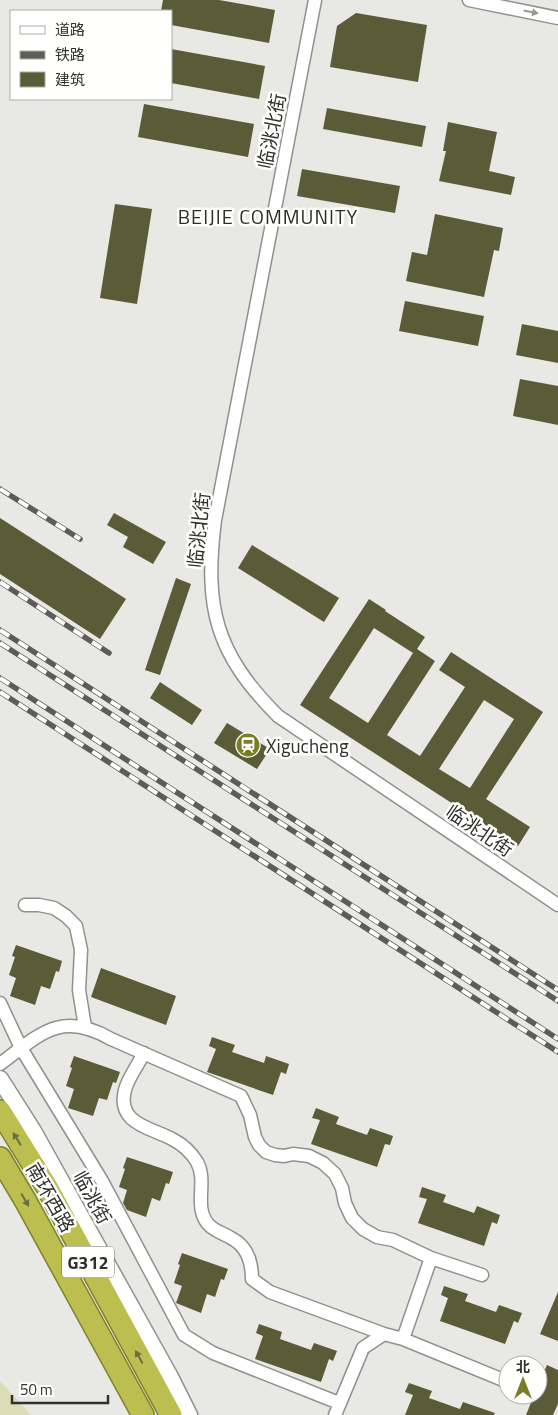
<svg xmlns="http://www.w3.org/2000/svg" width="558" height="1415" font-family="'Titillium Web','Noto Sans SC',sans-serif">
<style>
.green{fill:#daddb5}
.building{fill:#5a5c37;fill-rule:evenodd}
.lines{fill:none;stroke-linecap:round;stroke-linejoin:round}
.minor-casing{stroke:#90918e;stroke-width:15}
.tertiary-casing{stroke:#90918e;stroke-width:19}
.trunk-casing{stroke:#818328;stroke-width:24}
.minor{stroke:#fff;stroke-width:12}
.tertiary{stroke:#fff;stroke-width:16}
.trunk{stroke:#bcbf50;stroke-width:21}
.rail-casing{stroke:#5c5c5a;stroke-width:5.5}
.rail{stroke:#fffffe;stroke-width:4;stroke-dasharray:11;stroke-linecap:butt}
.oneway{fill:#989897}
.oneway2{fill:#6f703e}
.labels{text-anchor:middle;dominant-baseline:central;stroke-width:5;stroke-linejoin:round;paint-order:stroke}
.shield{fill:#fffffe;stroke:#6e6e6d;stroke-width:1}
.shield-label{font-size:18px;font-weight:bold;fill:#30302f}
.street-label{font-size:19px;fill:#30302f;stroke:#fffffe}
.poi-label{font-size:19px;fill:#30302f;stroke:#fffffe;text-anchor:start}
.neighbourhood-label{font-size:20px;letter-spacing:1px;fill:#2d2d2b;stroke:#fffffe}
</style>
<rect width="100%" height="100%" fill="#e8e8e5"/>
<path class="green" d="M0,1381L31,1415H0Z"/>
<path class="building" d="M163,0H219L275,10L269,43L171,25V11H161Z
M356,13L427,25L418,82L330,67L337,26Z
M171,49L265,66L259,99L171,83Z
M144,104L254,124L248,157L138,137Z
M327,108L426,126L422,147L323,129Z
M448,122L497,132L489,171L515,177L511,195L439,181L446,151H443Z
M302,169L400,186L395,213L297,196Z
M115,204L152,209L137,304L100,298Z
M435,214L503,228L499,251L494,250L484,297L406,281L412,252L427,255Z
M405,301L484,316L478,346L399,331Z
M522,324L558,331V363L516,355Z
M520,379L558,386V425L513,416Z
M114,513L166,542L153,564L123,547L128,537L107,525Z
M0,518L126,599L100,639L0,574Z
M252,545L339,598L324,622L238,568Z
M176,578L191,584L160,675L145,670Z
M369,599L386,610L385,611L425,637L417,649L435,661L387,735L420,756L465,687L439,670L451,652L543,712L486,799L530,827L518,846L300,705ZM374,628L413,653L368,723L329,698ZM484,700L514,719L470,788L439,769Z
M160,682L202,710L192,725L150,698Z
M227,723L270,749L257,769L214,743Z
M16,945L62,961L59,972L56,971L50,989L41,986L35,1005L10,996L16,978L9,975L15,957L12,956Z
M101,968L176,996L166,1025L91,997Z
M212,1037L235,1045L232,1052L264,1063L266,1056L289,1064L286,1074L281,1072L273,1095L207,1072L216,1049L209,1046Z
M74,1056L120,1072L116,1083L113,1082L107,1100L99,1098L93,1116L68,1108L74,1089L66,1086L72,1068L70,1067Z
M316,1108L339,1117L336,1124L367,1135L370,1128L393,1136L390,1145L385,1144L377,1167L311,1144L320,1120L312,1118Z
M127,1157L173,1172L169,1184L166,1183L160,1201L152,1198L146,1217L127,1210L123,1203L127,1190L119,1187L125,1169L123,1168Z
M422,1187L446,1195L443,1202L474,1213L477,1206L500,1215L497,1224L492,1222L484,1246L418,1223L427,1199L419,1197Z
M182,1253L228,1269L224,1280L221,1279L215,1297L207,1294L201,1313L176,1303L182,1286L174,1283L180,1265L178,1264Z
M444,1286L468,1294L465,1301L496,1312L499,1305L522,1313L518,1323L514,1321L505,1344L440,1321L448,1298L441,1295Z
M558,1292V1341L540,1334Z
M259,1324L282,1332L280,1339L311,1350L314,1343L337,1351L333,1361L329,1359L321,1382L255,1359L263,1336L256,1333Z
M547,1365L558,1370V1404L553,1415H526L534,1395H538V1386Z
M409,1383L432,1391L429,1398L460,1409L463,1402L495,1413L494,1415H405L413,1395L405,1392Z"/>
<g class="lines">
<defs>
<path id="minor" d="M315,0L215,520C204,607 215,653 278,716L558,905
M469,0L558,18
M25,905H39L54,908L66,916L76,926L81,950L79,990L85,1027
M0,1003L21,1048L102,1181L184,1335L213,1353L339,1403
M144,1053C138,1065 128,1078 125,1090C116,1124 152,1128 172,1139C182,1144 191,1152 197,1162C208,1182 193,1206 208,1224C214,1231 223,1233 231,1238C247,1246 252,1262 252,1279L270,1292L384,1334L403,1339L508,1382
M0,1064C40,1034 61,1010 111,1039L241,1096L250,1115L255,1137L259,1145L266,1152L275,1155L284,1156L293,1154L309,1156L323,1163L335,1174L342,1188L345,1203L352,1218L363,1229L377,1237L393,1240L431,1258L482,1275
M403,1339L431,1258
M335,1415L363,1348L384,1334"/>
<path id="tertiary" d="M0,1079L33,1131L170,1377L189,1415"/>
<path id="trunk" d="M0,1111L47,1187L171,1415
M0,1158L25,1200L143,1415"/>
</defs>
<use href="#minor" class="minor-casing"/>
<use href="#tertiary" class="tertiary-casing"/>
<use href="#trunk" class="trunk-casing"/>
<use href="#minor" class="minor"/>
<use href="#tertiary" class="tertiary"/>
<use href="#trunk" class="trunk"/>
<defs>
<path id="rail" d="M0,489L80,539
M0,582L109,653
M0,630L558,990
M0,643L558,1001
M0,678L558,1039
M0,692L558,1052"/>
</defs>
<use href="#rail" class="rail-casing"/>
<use href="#rail" class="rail"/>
</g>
<defs><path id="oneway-solid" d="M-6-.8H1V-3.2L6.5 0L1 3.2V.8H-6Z" transform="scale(1.25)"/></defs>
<use class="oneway" href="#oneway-solid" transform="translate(531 12) rotate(11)"/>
<g class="oneway2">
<use href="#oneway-solid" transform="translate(17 1139) rotate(-122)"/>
<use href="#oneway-solid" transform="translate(25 1200) rotate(60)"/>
<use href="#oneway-solid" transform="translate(139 1357) rotate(-119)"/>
</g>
<defs>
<symbol id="station-disc" viewBox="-11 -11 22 22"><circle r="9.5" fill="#7b7d26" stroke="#fffffe"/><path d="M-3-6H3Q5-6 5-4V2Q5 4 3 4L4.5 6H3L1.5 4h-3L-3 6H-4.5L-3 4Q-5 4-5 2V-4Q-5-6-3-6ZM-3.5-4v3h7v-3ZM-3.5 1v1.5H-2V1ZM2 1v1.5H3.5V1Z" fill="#fff"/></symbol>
</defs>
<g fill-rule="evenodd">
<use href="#station-disc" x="234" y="731" width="28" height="28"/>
</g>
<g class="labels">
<rect class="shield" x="62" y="1246.5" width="52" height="31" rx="4"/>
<g class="shield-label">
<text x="88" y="1262">G312</text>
</g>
<g class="street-label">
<text transform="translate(271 131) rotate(-79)">临洮北街</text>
<text transform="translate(198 530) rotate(-84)">临洮北街</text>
<text transform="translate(480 830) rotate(34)">临洮北街</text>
<text transform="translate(51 1197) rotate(60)">南环西路</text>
<text transform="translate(93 1197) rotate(61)">临洮街</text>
</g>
<g class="poi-label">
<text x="266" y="745">Xigucheng</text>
</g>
<g class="neighbourhood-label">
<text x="268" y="216">BEIJIE COMMUNITY</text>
</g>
</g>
<rect x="10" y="10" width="162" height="90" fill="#fffffe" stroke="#acacab"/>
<rect x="20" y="26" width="25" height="8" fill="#ffffff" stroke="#acacab"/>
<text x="55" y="35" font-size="15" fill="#30302f">道路</text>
<rect x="20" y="51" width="25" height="8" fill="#5c5c5a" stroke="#acacab"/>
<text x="55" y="60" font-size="15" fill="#30302f">铁路</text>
<rect x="20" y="72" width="25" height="15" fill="#5a5c37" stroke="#acacab"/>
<text x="55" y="85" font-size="15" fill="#30302f">建筑</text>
<g transform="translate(523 1380)"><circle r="24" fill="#fffffe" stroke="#acacab"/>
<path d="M0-4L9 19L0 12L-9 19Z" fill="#7b7d26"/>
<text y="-8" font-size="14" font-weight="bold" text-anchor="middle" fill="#30302f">北</text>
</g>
<path d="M12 1395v8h96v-8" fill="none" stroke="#30302f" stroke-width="2.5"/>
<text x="20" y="1395" font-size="15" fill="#30302f" stroke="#fffffe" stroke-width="4" paint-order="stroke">50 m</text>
</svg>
